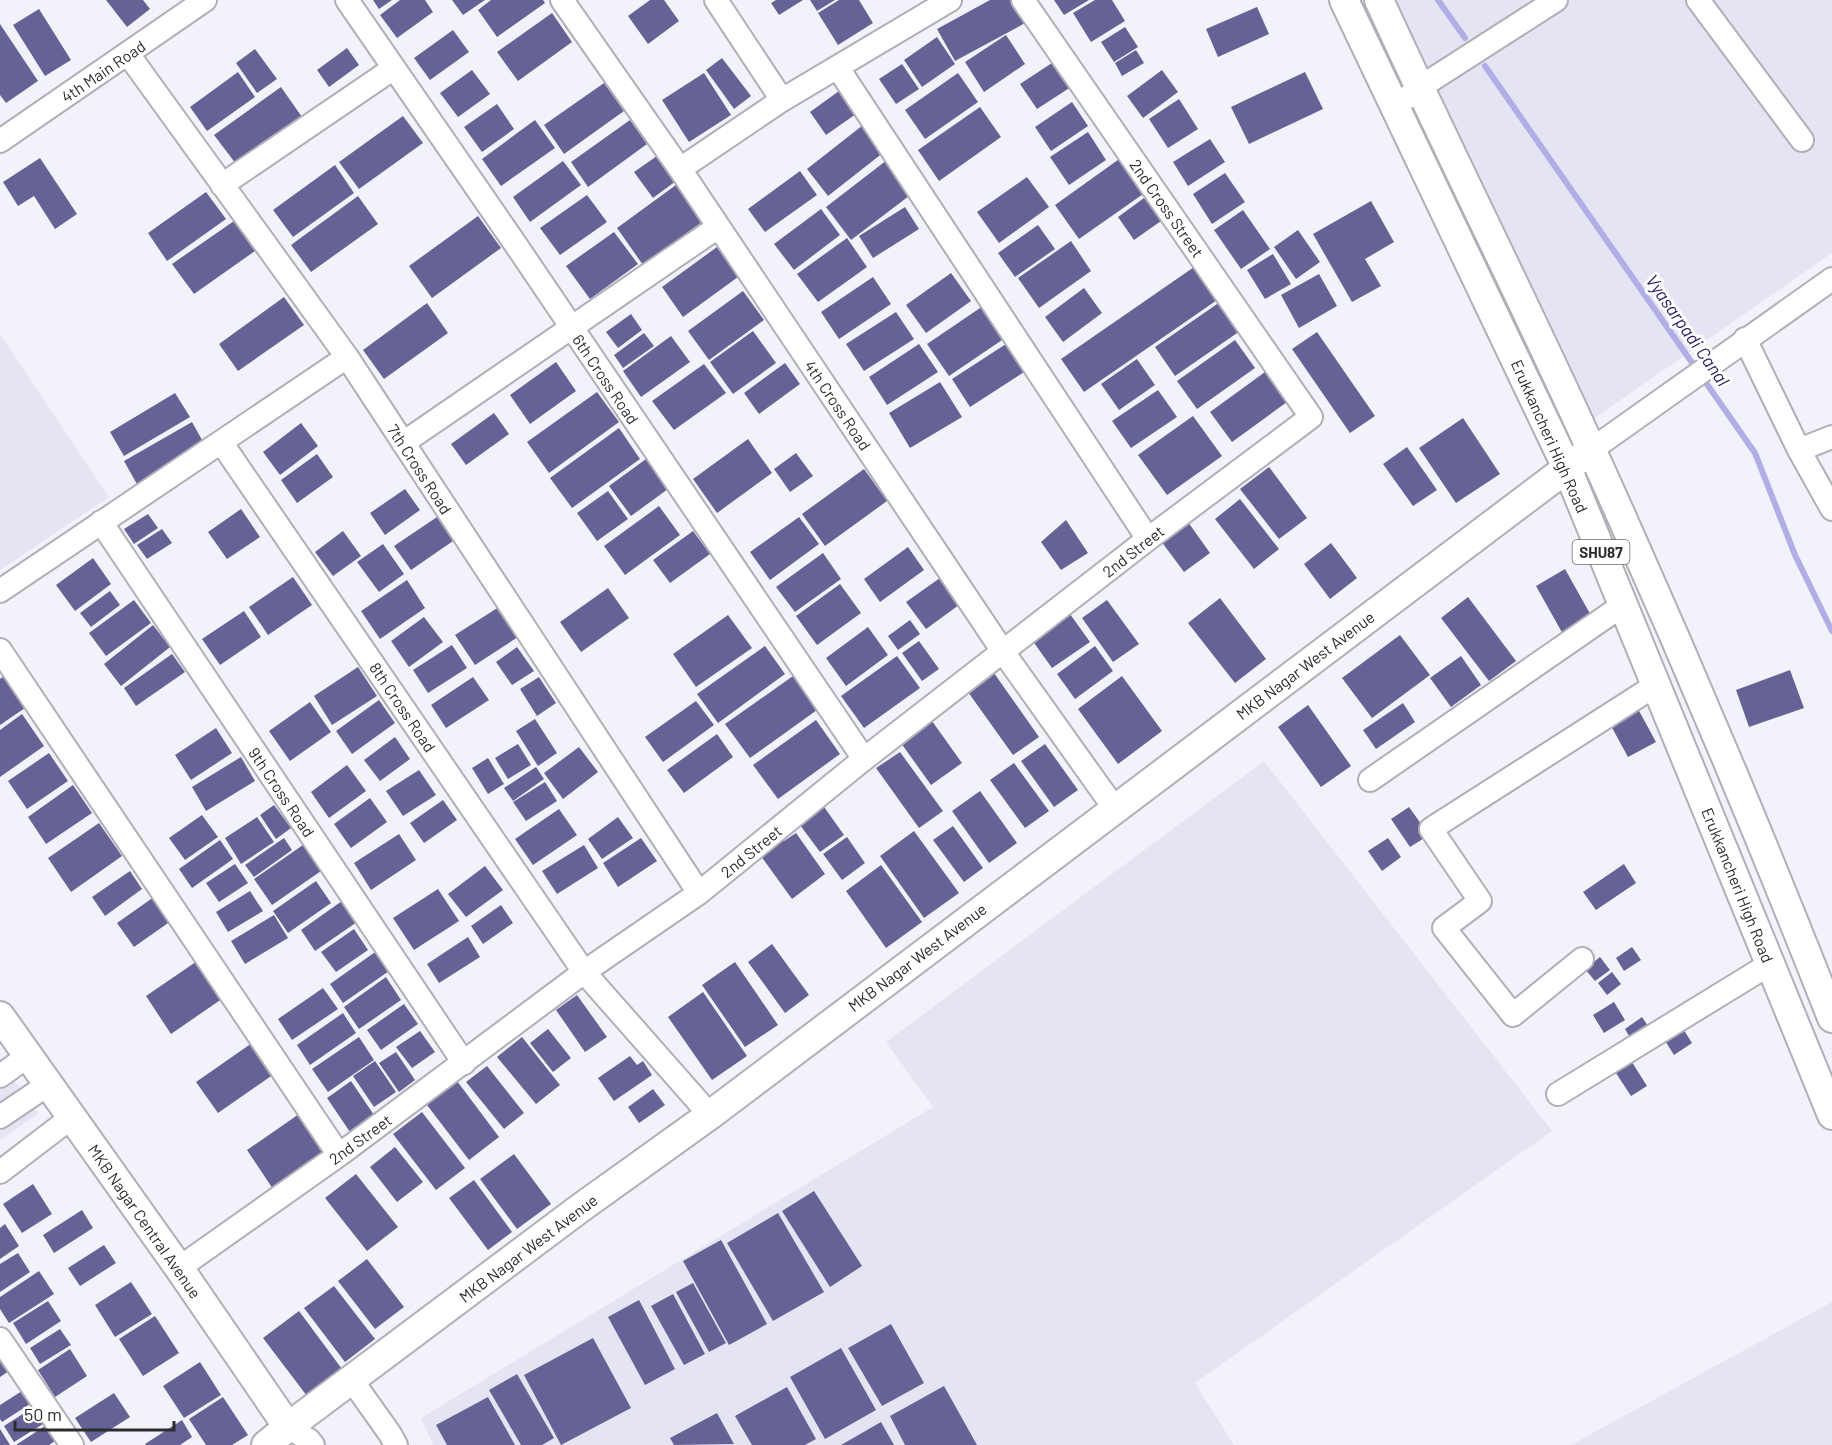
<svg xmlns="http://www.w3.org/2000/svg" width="1832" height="1445" font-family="Barlow,sans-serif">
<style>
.built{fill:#e5e4f3}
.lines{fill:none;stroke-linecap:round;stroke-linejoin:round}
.stream{stroke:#b1aee6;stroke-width:6}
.building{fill:#676295}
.minor-casing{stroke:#b0afb7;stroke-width:26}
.major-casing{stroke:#b0afb7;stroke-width:32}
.minor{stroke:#fff;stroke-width:22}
.major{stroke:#fff;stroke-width:28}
.labels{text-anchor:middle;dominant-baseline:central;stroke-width:6;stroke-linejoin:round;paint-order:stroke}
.shield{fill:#fff;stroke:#6b6b6d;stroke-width:1.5}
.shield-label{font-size:15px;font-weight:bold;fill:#2c2c2f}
.street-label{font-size:16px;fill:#2c2c2f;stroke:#fff}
.water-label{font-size:18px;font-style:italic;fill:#2a1d5d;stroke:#fff}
</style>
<rect width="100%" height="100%" fill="#f2f2fa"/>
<path class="built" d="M1390,0H1832V253L1586,424Z
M0,334L109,497L0,570Z
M1264,761L1552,1131L1195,1383L1234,1445H433L421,1418L933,1107L886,1042Z
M0,1061L38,1114L0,1140Z
M1832,1302V1445H1571Z"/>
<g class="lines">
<path class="stream" d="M1438,0L1465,38
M1485,66L1755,453L1795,555L1832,631"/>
</g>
<path class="building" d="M106,0H143L150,9L127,27Z
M373,0H392L379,9Z
M400,0H425L433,12L397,38L380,15Z
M452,0H485L463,15Z
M491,0H543L545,3L497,37L478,10Z
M650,0H664L679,21L648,44L628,16Z
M776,0H803L779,15L771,3Z
M810,0H835L817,11Z
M839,0H859L873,23L838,45L818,13Z
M990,0H1015L1027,22L955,61L937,29Z
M1054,0H1089L1064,15Z
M1095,0H1112L1125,21L1091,42L1073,13Z
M1257,7L1269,34L1218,57L1206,29Z
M39,9L71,60L45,76L13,25Z
M552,13L572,42L518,81L497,52Z
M0,24L38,81L6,103L0,95Z
M1125,27L1138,47L1114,62L1101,42Z
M453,30L469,52L430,80L414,58Z
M1006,35L1025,64L984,92L965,62Z
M937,37L955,64L922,87L904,60Z
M347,48L359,65L329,87L317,70Z
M255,49L277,79L257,93L236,63Z
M1136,50L1144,63L1122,76L1115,63Z
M722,58L751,96L734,109L706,70Z
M1058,59L1074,85L1037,109L1020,84Z
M902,64L919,89L896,104L879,79Z
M472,70L490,94L458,117L440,93Z
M1162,70L1178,92L1143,118L1127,96Z
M238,72L255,97L207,131L190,107Z
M1305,72L1323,109L1249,144L1231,107Z
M704,73L731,115L689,142L662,100Z
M958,73L978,102L925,139L905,110Z
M604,83L624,111L564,154L544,125Z
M281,87L302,117L236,164L214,135Z
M839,91L856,114L826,135L810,112Z
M1179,99L1198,129L1168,148L1149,119Z
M1072,102L1088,126L1051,151L1035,127Z
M497,104L514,129L482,152L464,127Z
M980,107L1001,137L939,181L918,150Z
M403,116L423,143L359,189L339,162Z
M535,120L555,148L501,186L482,159Z
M630,120L647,144L588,187L571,162Z
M863,125L884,152L828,196L807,169Z
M1088,132L1106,160L1069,185L1050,157Z
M1210,139L1225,162L1188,186L1173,162Z
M657,156L676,181L653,198L634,172Z
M1122,157L1146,192L1079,239L1055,205Z
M40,158L77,214L55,229L34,196L18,206L3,182Z
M887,160L913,193L851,240L826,207Z
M563,161L581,185L530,222L513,197Z
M335,165L354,193L293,237L273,210Z
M800,171L817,195L765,232L748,209Z
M1225,173L1245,202L1212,224L1193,194Z
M1027,177L1049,207L999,243L977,212Z
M676,185L702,222L643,265L617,228Z
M206,192L226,219L167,261L148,233Z
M587,195L607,222L560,255L540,228Z
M358,196L378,224L311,272L291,245Z
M1144,198L1161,221L1134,240L1118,217Z
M1371,201L1394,242L1365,259L1381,286L1352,302L1313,234Z
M905,207L919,229L873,258L859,236Z
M821,209L840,235L794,270L774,244Z
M1243,210L1270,249L1241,269L1214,230Z
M478,216L501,248L432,298L409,266Z
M234,221L255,251L194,294L172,264Z
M1038,225L1055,249L1015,277L998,253Z
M1298,230L1320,262L1296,279L1274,247Z
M614,232L638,264L590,299L566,266Z
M847,238L867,267L818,302L797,274Z
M1071,241L1091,271L1039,308L1018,278Z
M717,247L738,277L683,317L662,287Z
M1273,254L1291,284L1265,299L1247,270Z
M1197,265L1220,298L1084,392L1061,359Z
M951,273L971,301L926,333L906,305Z
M1319,274L1337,306L1299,328L1281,295Z
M873,277L891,304L839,339L821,312Z
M1084,288L1102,313L1063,342L1045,317Z
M743,291L764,320L709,360L688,331Z
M284,297L304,325L238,371L219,344Z
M1220,302L1240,331L1175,376L1155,347Z
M427,303L448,333L384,379L363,350Z
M983,306L1005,338L949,376L927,344Z
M896,312L914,339L864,371L846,344Z
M631,314L642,330L618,348L606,332Z
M753,331L776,363L733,394L710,362Z
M1317,332L1375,416L1350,433L1292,349Z
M644,333L654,346L623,368L614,355Z
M671,336L690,362L641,397L623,371Z
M1235,340L1255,368L1197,409L1177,381Z
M919,344L938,372L887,405L869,377Z
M1006,344L1024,372L970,407L952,379Z
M1137,359L1155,385L1119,410L1101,384Z
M556,362L576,391L530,424L510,395Z
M785,363L800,384L759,414L744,393Z
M704,364L726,393L674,430L652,401Z
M1265,372L1287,402L1232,442L1210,412Z
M940,382L962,417L910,448L889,413Z
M1158,390L1177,417L1131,448L1112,421Z
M597,392L619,422L549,473L527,442Z
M175,393L190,417L124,456L110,432Z
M494,413L509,434L466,465L451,444Z
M1193,416L1222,456L1167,495L1138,455Z
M1463,418L1500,474L1456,503L1419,448Z
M192,422L206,447L138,486L124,461Z
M301,423L318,446L280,475L263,452Z
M619,428L640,459L572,508L550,478Z
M748,439L772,473L717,513L693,479Z
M1407,447L1437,490L1413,506L1383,464Z
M796,453L813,476L790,492L774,469Z
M317,454L333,477L297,503L281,480Z
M646,459L668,489L631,516L609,486Z
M1269,467L1307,518L1279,539L1240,489Z
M864,469L887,501L825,546L802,514Z
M405,489L420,510L385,535L370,513Z
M608,491L628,519L597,541L577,513Z
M1240,499L1279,549L1254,569L1215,519Z
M659,506L680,535L625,575L604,546Z
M241,509L260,537L227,559L208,532Z
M148,514L158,528L134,544L124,529Z
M437,517L453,541L411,570L394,546Z
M799,517L819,544L770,580L750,552Z
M1066,520L1088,553L1061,570L1041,542Z
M1188,522L1210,553L1184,572L1161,541Z
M162,529L172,543L147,559L137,545Z
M343,531L361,556L333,576L315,552Z
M693,531L710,554L670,583L653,560Z
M1331,543L1357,578L1330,599L1304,564Z
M383,544L404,574L379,592L357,562Z
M908,547L924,570L880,602L864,579Z
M823,553L841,579L795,612L776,587Z
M93,558L111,584L75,611L56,585Z
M1565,569L1593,619L1564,636L1536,586Z
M293,577L312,605L268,635L249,607Z
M940,578L959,605L926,629L906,602Z
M407,580L425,608L380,639L361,611Z
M840,584L861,613L817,645L796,616Z
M608,588L629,618L581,652L560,622Z
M110,591L120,605L91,627L80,613Z
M1468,597L1516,661L1489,681L1441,618Z
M1220,598L1266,659L1235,683L1188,623Z
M134,600L151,623L106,656L89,633Z
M1107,600L1139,644L1113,662L1082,618Z
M502,605L521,635L475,665L455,635Z
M244,611L261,637L220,665L202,639Z
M1070,614L1090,642L1052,668L1032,640Z
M728,615L752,648L696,687L673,654Z
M424,617L443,642L409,667L391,641Z
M910,620L920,634L898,650L888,636Z
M153,625L170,647L121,686L104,664Z
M868,627L888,655L846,686L826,658Z
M1400,635L1430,675L1372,718L1342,678Z
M919,641L939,669L922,681L902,653Z
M452,645L467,668L428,693L413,670Z
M765,646L785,674L718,723L697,694Z
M1095,646L1113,671L1075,699L1057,674Z
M517,647L534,671L512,685L496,662Z
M172,654L185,672L136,706L124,688Z
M897,656L920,688L864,728L841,696Z
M1461,656L1481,685L1451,707L1430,678Z
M358,667L377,696L332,725L314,696Z
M1790,670L1804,708L1749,727L1736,690Z
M994,673L1039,737L1013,755L968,692Z
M4,676L25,708L0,725V679Z
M793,676L817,710L750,758L725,724Z
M1122,676L1162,731L1118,764L1078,709Z
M473,677L489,700L446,728L431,705Z
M539,677L556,703L537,716L520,689Z
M379,700L395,723L352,754L336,731Z
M696,701L714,725L663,762L645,737Z
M310,702L331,732L290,761L269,731Z
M1403,703L1415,722L1376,749L1363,730Z
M1308,705L1351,766L1321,787L1278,727Z
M1638,709L1656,742L1628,757L1610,724Z
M22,714L44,746L0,777V730Z
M535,719L557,753L538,766L516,731Z
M816,720L840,754L778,799L753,765Z
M932,721L962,763L931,785L901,743Z
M216,728L232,753L191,780L175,755Z
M717,734L733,757L684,793L667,770Z
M395,737L410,759L380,781L364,760Z
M518,744L531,765L508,779L495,758Z
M1045,744L1078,790L1054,807L1021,761Z
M579,747L598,772L563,799L544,773Z
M900,752L943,811L919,828L876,768Z
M49,753L68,781L27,809L8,781Z
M241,757L255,781L206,811L192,787Z
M488,758L504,784L488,794L472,768Z
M1014,763L1049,811L1025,828L990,780Z
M347,765L366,791L329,818L311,792Z
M536,767L544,779L513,801L504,788Z
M419,770L436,795L403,816L386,791Z
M545,782L557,801L526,821L513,802Z
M73,785L92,813L46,844L28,817Z
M980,791L1017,843L989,863L952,811Z
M370,798L387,822L351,848L334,824Z
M443,800L457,820L424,843L410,823Z
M822,804L844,835L820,852L797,821Z
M274,805L291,828L276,839L260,815Z
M1409,807L1429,835L1410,847L1391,819Z
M559,809L577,835L533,865L515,839Z
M202,815L218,837L185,860L169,838Z
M257,817L274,842L241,864L225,838Z
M618,817L633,838L602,859L588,839Z
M99,823L122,856L71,892L48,858Z
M953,826L983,868L964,882L933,840Z
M914,831L959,893L924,918L880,856Z
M796,833L825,874L792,899L758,852L781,836L784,841Z
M399,834L416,860L371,890L354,863Z
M847,837L865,863L842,880L823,854Z
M284,838L292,850L254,877L245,865Z
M641,838L657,861L618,887L603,863Z
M1388,838L1401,857L1382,871L1368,851Z
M220,840L233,859L192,888L179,869Z
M303,845L321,871L272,905L254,879Z
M584,845L598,868L557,894L542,871Z
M235,864L248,883L219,902L206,883Z
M1624,864L1636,883L1596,910L1583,892Z
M881,865L922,922L886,948L846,891Z
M485,866L503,890L466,917L448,894Z
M130,871L142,889L105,916L92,897Z
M316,881L331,903L288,933L273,911Z
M438,889L459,921L414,950L393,918Z
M250,891L263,911L228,932L216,912Z
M161,892L178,916L134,947L117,923Z
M342,901L357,922L315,951L301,930Z
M501,905L513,923L483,944L471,926Z
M274,915L288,938L245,964L231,941Z
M354,929L368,950L336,972L321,952Z
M468,937L480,957L439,983L427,964Z
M772,944L809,995L785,1013L748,962Z
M1632,947L1641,960L1624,971L1616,958Z
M378,950L392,969L343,1003L330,984Z
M203,957L229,994L171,1034L146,996Z
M1600,957L1610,970L1595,981L1585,969Z
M735,962L778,1025L745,1047L702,985Z
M1612,972L1621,984L1607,995L1598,983Z
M386,977L401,1000L359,1029L344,1007Z
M323,988L338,1009L292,1040L278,1019Z
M703,992L747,1056L712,1080L668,1017Z
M577,995L607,1037L585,1052L556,1010Z
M1614,1002L1625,1020L1604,1033L1593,1015Z
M404,1004L418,1024L381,1050L367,1030Z
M343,1013L356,1033L310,1065L297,1045Z
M1642,1017L1650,1029L1632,1041L1625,1029Z
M1680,1024L1692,1043L1674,1055L1662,1036Z
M548,1029L571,1058L553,1072L530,1043Z
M420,1031L435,1052L412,1068L396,1047Z
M359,1037L374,1060L328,1092L312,1069Z
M522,1037L560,1085L536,1104L497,1057Z
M252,1043L274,1074L218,1113L196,1082Z
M396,1052L415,1080L399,1092L379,1063Z
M630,1056L637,1065L643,1061L652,1075L614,1101L598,1078Z
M1630,1059L1647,1086L1631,1096L1614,1070Z
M375,1061L396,1092L374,1107L353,1076Z
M487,1066L524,1113L504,1129L466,1082Z
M351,1081L374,1115L350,1132L327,1098Z
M457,1081L499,1137L469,1160L427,1105Z
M653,1089L665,1105L639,1123L628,1107Z
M302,1112L329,1150L273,1189L247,1150Z
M422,1112L465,1168L436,1190L393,1134Z
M395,1147L423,1182L397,1202L370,1167Z
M514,1154L551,1204L517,1229L480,1179Z
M356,1174L398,1227L367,1251L325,1198Z
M474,1180L512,1232L488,1250L449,1198Z
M33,1184L52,1214L22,1233L3,1204Z
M814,1191L862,1266L830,1287L782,1211Z
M82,1210L93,1228L54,1253L43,1235Z
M778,1213L824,1292L773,1321L727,1243Z
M5,1224L19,1246L0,1259V1228Z
M721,1240L767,1324L729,1345L683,1261Z
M104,1245L116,1263L80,1286L68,1268Z
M18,1253L30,1272L0,1292V1264Z
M367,1259L404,1307L375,1329L338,1281Z
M39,1271L54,1294L9,1323L0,1309V1297Z
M131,1282L152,1314L115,1337L95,1305Z
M693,1283L726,1343L709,1352L676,1292Z
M334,1286L375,1339L345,1362L304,1308Z
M673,1294L705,1354L684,1365L651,1306Z
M639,1300L675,1369L645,1385L608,1317Z
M48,1301L61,1321L26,1344L13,1323Z
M299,1311L342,1369L307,1396L263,1338Z
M155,1316L179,1353L143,1376L119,1339Z
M891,1324L924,1383L882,1406L848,1348Z
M60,1329L71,1345L40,1364L30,1348Z
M593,1338L631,1408L561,1445L524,1375Z
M841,1348L876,1410L825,1439L790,1377Z
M70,1349L87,1376L55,1397L38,1370Z
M0,1356L9,1371L0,1377Z
M200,1362L221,1395L184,1418L163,1386Z
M517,1374L554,1438L542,1445H521L489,1390Z
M944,1386L977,1445H905L890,1416Z
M787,1387L816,1439L805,1445H752L735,1416Z
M22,1391L30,1404L2,1422L0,1419V1405Z
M114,1393L130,1417L91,1442L75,1418Z
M223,1397L248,1435L232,1445H206L189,1419Z
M488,1397L515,1445H447L436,1425Z
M32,1408L43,1424L14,1442L4,1426Z
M717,1413L734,1444L674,1445L670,1438Z
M182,1420L192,1437L180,1445H146L145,1444Z
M881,1422L894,1445H841Z
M48,1424L58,1439L49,1445H16Z
M0,1429L10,1445H0Z"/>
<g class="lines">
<defs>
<path id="minor" d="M347,0L514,242L864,759
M562,0L680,169L1004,653L1115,809
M716,0L782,100
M1698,0L1802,140
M128,54L347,357L699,893
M838,68L1148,539
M1395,107L1419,88L1556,0
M0,141L205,0
M680,169L782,100L950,0
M222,185L394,68
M1745,339L1799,450L1832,509
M221,442L584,972L710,1115
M403,443L718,227
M1591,450L1832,279
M1799,450L1832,437
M101,522L464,1063
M0,591L347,357
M0,650L339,1155
M1370,780L1623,605
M1582,959L1513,1015L1444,928L1480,901L1431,829L1656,685
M0,1076L28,1056
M1558,1094L1770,964
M0,1117L49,1084
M0,1172L72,1117
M179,1268L339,1155L584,972L699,893L864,759L1148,539L1311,417L1023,0
M0,1339L72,1445
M351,1379L390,1434L396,1445
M288,1427L309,1440L313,1445"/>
<path id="major" d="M1344,0L1567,468L1832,1115
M1379,0C1448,151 1523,299 1592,451C1677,638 1757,827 1832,1018
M0,1016L179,1268L288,1427
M266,1445L288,1427L579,1209L710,1115L1591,450"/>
</defs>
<use href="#minor" class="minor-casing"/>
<use href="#major" class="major-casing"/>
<use href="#minor" class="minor"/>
<use href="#major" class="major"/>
</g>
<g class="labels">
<rect class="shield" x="1572.5" y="540" width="57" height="24" rx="4.5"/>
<g class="shield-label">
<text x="1601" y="552">SHU87</text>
</g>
<g class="street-label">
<text transform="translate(103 71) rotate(-34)">4th Main Road</text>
<text transform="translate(1167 208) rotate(55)">2nd Cross Street</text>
<text transform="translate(606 379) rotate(56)">6th Cross Road</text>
<text transform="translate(838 405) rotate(56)">4th Cross Road</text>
<text transform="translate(1550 436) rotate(66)">Erukkancheri High Road</text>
<text transform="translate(420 469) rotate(57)">7th Cross Road</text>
<text transform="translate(1133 551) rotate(-38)">2nd Street</text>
<text transform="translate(1305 665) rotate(-37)">MKB Nagar West Avenue</text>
<text transform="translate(403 707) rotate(56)">8th Cross Road</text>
<text transform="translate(282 792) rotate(56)">9th Cross Road</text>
<text transform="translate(751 851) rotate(-39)">2nd Street</text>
<text transform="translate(1738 885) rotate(68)">Erukkancheri High Road</text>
<text transform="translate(917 957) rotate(-37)">MKB Nagar West Avenue</text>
<text transform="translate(360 1139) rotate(-36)">2nd Street</text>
<text transform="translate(145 1221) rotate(55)">MKB Nagar Central Avenue</text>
<text transform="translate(528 1248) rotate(-37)">MKB Nagar West Avenue</text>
</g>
<g class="water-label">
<text transform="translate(1688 330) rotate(55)">Vyasarpadi Canal</text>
</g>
</g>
<path d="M15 1421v9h159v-9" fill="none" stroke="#2c2c2f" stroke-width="3"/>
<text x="24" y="1421" font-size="18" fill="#2c2c2f" stroke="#ffffff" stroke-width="4.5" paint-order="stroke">50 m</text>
</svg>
